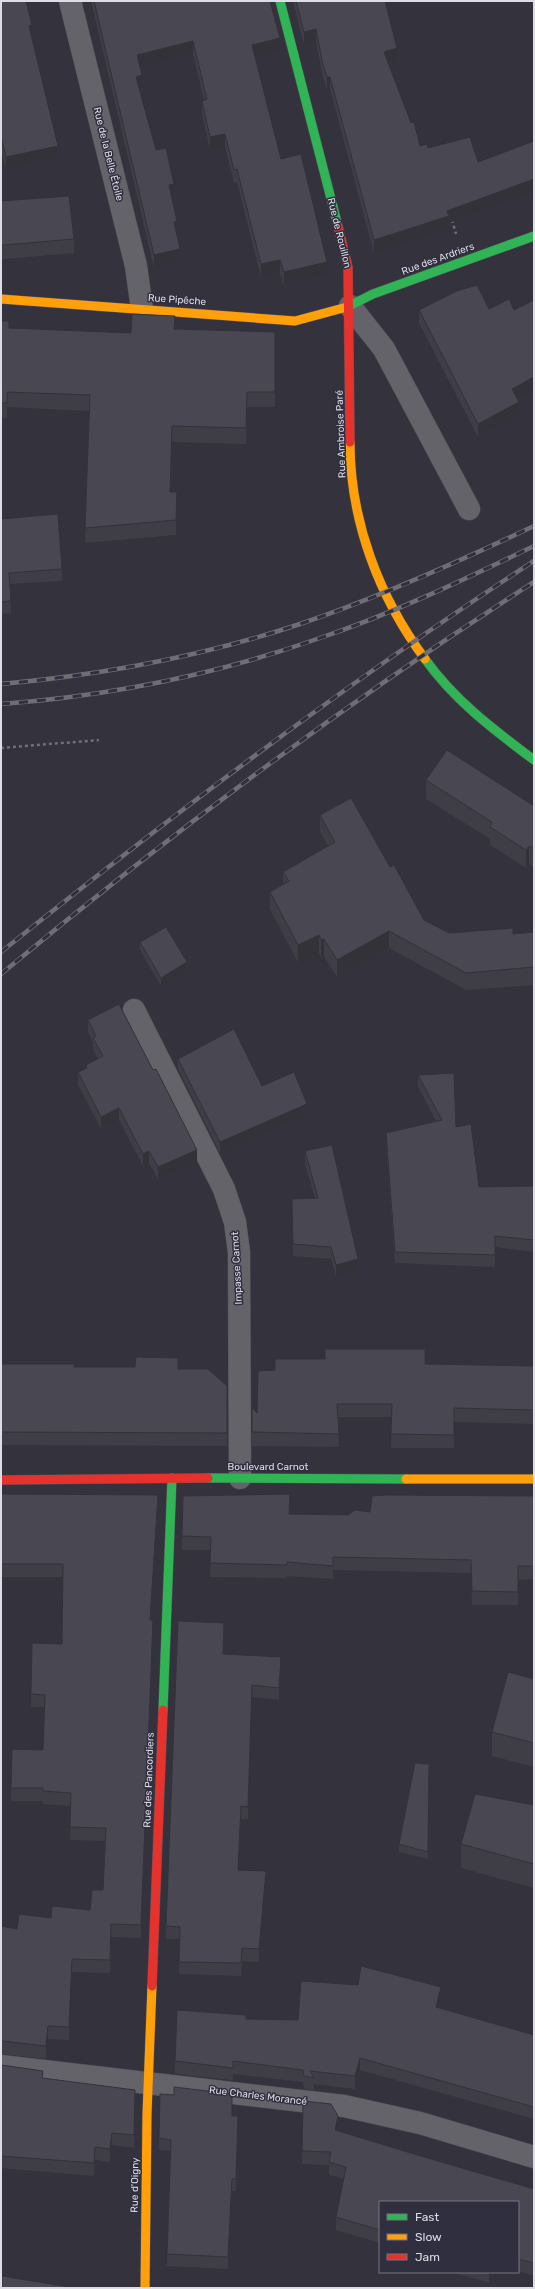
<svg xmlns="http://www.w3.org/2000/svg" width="535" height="2289" font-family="Rubik,sans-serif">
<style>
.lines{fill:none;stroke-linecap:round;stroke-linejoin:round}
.street-casing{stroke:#4f4e56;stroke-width:23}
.fast-casing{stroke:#4f4e56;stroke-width:10}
.slow-casing{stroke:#4f4e56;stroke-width:10}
.jam-casing{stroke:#4f4e56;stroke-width:10}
.path{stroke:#706f75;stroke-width:2.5;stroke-dasharray:3 3;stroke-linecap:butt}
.street{stroke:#64636a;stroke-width:22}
.fast{stroke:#30b455;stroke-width:9}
.slow{stroke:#ff9f0a;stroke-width:9}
.jam{stroke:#e5322d;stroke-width:9}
.rail-casing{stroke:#6f6e74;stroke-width:4.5}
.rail{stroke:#302f3f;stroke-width:3;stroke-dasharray:9;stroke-linecap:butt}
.wall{fill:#3f3e47}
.shaded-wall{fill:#333239}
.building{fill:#494852;stroke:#333239}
.labels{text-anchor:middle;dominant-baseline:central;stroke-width:3;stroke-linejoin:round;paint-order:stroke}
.street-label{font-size:10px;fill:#dedde7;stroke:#302f3f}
</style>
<rect width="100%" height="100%" fill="#34323c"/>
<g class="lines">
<defs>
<path id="street" d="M70,1L136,266L142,309
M350,306L384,349L469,509
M134,1010L224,1189L235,1222L239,1252L240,1478
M1,2066L344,2106L420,2123L534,2157"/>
<path id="fast" d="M280,1L337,222
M347,307L373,294L534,236
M425,659C454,700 494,730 534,760
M208,1478L406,1479
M163,1710L172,1478"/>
<path id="slow" d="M1,299L295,321L347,307
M350,442C350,521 379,597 425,659
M406,1479H534
M145,2288L147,2114L152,1986"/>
<path id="jam" d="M337,222L348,267L350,442
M1,1480L208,1478
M152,1986L163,1710"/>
</defs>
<use href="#street" class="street-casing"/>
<use href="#fast" class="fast-casing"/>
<use href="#slow" class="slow-casing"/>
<use href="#jam" class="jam-casing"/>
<path class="path" d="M452,220L456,234
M1,748L99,740"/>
<use href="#street" class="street"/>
<use href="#fast" class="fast"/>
<use href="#slow" class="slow"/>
<use href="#jam" class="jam"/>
<defs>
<path id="rail" d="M1,684C102,675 204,656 300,624C380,597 458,562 534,526
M1,704C108,696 215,675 317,639C392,614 463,580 534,546
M1,952C173,814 349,681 534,561
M1,974C171,833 348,701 534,582"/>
</defs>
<use href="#rail" class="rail-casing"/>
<use href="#rail" class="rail"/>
</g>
<path class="wall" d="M1,1H51L28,6L32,37L58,158L6,170L1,148Z
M91,1H270L280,51L255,56L281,159L327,275L284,285L280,273L261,277L237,182L234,183L225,147L210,150L202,113V101L204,100L193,54L140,66L142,88L139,89L156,150L174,196L172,197L177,234H176L180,262L154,268Z
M293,1H385L397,61L388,63L420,146L478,162L534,141V192L449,223V229L374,253L330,89L327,90L323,77L316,42L304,45Z
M1,201L74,239V253L5,259H1Z
M534,300V390L517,399L519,416L478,437L419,323V310L489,309L514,310Z
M1,321L9,328L131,333L175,329L275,332V407H247L246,444L172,442L171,492L177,507L176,535L85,543L89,411L7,407V418H1Z
M1,519L62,569V581L10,584L11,613L1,614Z
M426,780L534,806V868L529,864L526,868L490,845V839L426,799Z
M320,815L390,867L424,920L449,933L513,934L534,932V985L466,990L389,948L337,977L324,956L321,957L319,953L298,963L270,909V892L283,884V872L328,846L320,832Z
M140,942L187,970L161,986L140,950Z
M88,1020L197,1162L158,1179L149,1163L143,1166L119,1120L101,1129L78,1085V1072L86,1068V1065L98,1059L93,1050V1042L88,1032Z
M178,1059L262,1086L307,1115L220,1153L178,1069Z
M418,1075L456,1127L479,1187L534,1186V1252L495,1247V1267L395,1263L386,1144V1133L436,1121L418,1087Z
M305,1151L358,1272L336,1277L331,1259L293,1256L292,1199L315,1198L305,1164Z
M1,1364L74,1367L178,1369L227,1386V1446L1,1445Z
M425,1364L534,1366V1424L454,1422V1448H391L392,1417H338L339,1447L252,1446V1408L257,1413L275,1370Z
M1,1494L158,1508L151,1620L153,1633L141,1938L111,1937L110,1973L72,1972L69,2040L48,2039L46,2059L2,2054H1V1926L17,1929L51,1918L90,1910L103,1890L106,1841L70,1840L71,1806L43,1804V1801H11V1788L43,1750L44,1707H31L32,1643L62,1644L63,1577H1Z
M534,1496V1579L518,1580V1605H472L471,1573L333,1570V1579L287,1576V1578L210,1577L211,1550H182V1536L290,1507V1514L348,1515L370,1512Z
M224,1635L223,1654L281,1670L279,1700L252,1697L248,1819H241L238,1870L266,1884L259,1962L242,1961L241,1976L179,1974L180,1939H166V1926Z
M534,1679V1767L492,1756V1732Z
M429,1764L428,1859L399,1852V1844Z
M534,1805V1888L461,1868V1844Z
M441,1999L439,2008L534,2035V2119L360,2070L355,2089L314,2084V2090L304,2089L303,2082L233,2074V2080L175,2074V2061L246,2019L298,2020Z
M1,2065L43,2079L135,2090L134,2148L112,2145L110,2162L95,2160L94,2176L1,2168Z
M160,2094L232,2116L238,2128L236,2191H232L228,2269L167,2266L170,2151L159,2150Z
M338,2129V2131L424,2157L534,2189V2276L518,2271V2202H380V2243L336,2230V2217L344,2179L329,2175V2165L302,2164V2151Z
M452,2272H492L489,2283Z"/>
<path class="shaded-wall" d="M25,1H51L25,7Z
M32,25V38L29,26Z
M316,29V42L304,45V32Z
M280,38V51L252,57V45Z
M193,41V54L137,67V55Z
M397,48V61L384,64V52Z
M142,75V88L136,90V77Z
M327,77H330V89L327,90Z
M225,134V147L210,150V137Z
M58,146V158L6,170V157Z
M534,179V192L449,223V229L374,253V240L447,211Z
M174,184V196L169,198V185Z
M177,221V234L174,235V222Z
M180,249V262L154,268V255Z
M280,260V273L261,277V264Z
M327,262V275L284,285V272Z
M534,377V390L512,402V389Z
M519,402V416L478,437V424Z
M172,426V442L170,507V492Z
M177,492V507L176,535V520Z
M529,846V864L526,868V850Z
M389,931V948L337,977V960Z
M319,935V953L298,963V945Z
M324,939V956L321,957V940Z
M187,962V970L161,986V978Z
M307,1104V1115L220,1153V1142Z
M119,1108V1120L101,1129V1117Z
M197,1150V1162L158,1179V1167Z
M149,1151V1163L143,1166V1154Z
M358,1259V1272L336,1277V1265Z
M158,1495V1508L150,1633V1620Z
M153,1620V1633L141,1938V1925Z
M281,1657V1670L279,1700V1688Z
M252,1685V1697L248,1819V1807Z
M241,1806V1819L238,1883V1870Z
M266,1871V1884L259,1962V1949Z
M72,1959V1972L69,2040V2027Z
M441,1987V1999L436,2019V2007Z
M48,2026V2039L46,2059V2046Z
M1,2041H2V2054H1Z
M360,2058V2070L355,2089V2076Z
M238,2116V2128L236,2191V2179Z
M338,2116V2129L335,2143V2130Z
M112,2133V2145L110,2162V2149Z
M95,2147V2160L94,2176V2163Z
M232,2179V2191L228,2269V2257Z
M489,2272H492L489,2283Z"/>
<path class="building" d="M1,1H26L32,25L29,26L58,146L6,157L1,136Z
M94,1H270L280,38L252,45L281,159L301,154L327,262L284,272L280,260L261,264L237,169L234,170L225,134L210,137L202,101L207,99L193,41L137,55L142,75L136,77L156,150L166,148L174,184L169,185L177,221L174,222L180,249L154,255Z
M296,1H385L397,48L384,52L411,123L414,122L420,146L427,144L428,148L470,137L478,162L534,141V179L447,211L449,216L374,240L330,77H327L323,65L316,29L304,32Z
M69,196L74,239L5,245H1V201Z
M477,285L489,309L509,299L514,310L534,300V377L512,389L519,402L478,424L419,310L457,291Z
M132,314L175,316L174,329L275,332V392H247L246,428L172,426L170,492H177L176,520L85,528L90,395L7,392V403H1V321H9V328L131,333Z
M58,514L62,569L9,573L11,601L1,602V519Z
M447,750L534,806V849L529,846L526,850L490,827L492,822L426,780Z
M351,798L390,867L394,865L424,920L449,933L513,928V934L534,932V967L466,973L389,931L337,960L324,939L321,940L319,935L298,945L270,892L289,881L283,872L335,842L320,815Z
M166,927L187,962L161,978L140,942Z
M119,1004L153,1070L156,1069L197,1150L158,1167L149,1151L143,1154L119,1108L101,1117L78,1072L87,1068L86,1065L103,1056L93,1038L96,1036L88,1020Z
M234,1029L262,1086L294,1072L307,1104L220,1142L178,1059Z
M454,1073L456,1127L471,1124L479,1187L534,1186V1240L495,1236V1255L395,1252L386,1133L442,1120L418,1075Z
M332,1145L358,1259L336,1265L331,1247L293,1244L292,1199L318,1198L305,1151Z
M325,1349H425V1364L534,1366V1410L454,1408V1435L391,1434L392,1404H337L339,1434L252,1432V1408L257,1413L258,1371L275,1370V1359H325Z
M136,1357L178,1358V1369H208L227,1386V1433L1,1432V1364H74V1367H135Z
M1,1494L158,1495L150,1620H153L141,1925L111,1924L110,1960L72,1959L69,2027L48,2026L46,2046L2,2041H1V1926L17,1929L19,1914L51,1918L52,1906L90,1910L92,1890H103L106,1828L70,1827L71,1793L43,1791V1788H11L12,1749L43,1750L45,1695L31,1694L32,1643L62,1644L63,1564H1Z
M290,1494L289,1514L348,1515L355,1510L370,1512L372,1496L385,1495L534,1496V1566H518V1592L472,1591L471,1560L333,1557V1566L287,1562V1565L210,1563L211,1537L182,1536L183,1496Z
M178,1621L224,1623L223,1654L281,1657L279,1688L252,1685L248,1807L241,1806L238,1870L266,1871L259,1949L242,1948L241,1963L179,1962L180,1927L166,1926Z
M508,1672L534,1679V1743L492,1732Z
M415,1763L429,1764L428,1852L399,1844Z
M475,1794L534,1805V1864L461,1844Z
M361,1966L441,1987L436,2007L534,2035V2107L360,2058L355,2076L310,2071L314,2078L304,2076L303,2070L233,2061V2068L175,2061L177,2010L246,2015V2019L298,2020L301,1981L358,1985Z
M1,2065L43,2071L42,2078L135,2090L134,2135L112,2133L110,2149L95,2147L94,2163L1,2156Z
M174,2087L232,2094V2116H238L236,2179H232L228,2257L167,2254L171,2140L159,2138L160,2094L174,2095Z
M303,2101L331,2104L338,2116L335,2130L424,2157L534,2189V2263L518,2259V2202H380V2230L336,2217L346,2167L329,2162L331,2152L302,2151Z
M2,2276L75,2288H2Z"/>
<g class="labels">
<g class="street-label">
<text transform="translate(108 154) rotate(76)">Rue de la Belle Étoile</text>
<text transform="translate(339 233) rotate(76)">Rue de Rouillon</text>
<text transform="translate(438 259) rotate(-20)">Rue des Ardriers</text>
<text transform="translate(177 300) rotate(4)">Rue Pipêche</text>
<text transform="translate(341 434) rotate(-92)">Rue Ambroise Paré</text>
<text transform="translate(237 1268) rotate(-93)">Impasse Carnot</text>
<text x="268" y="1467">Boulevard Carnot</text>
<text transform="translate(149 1780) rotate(-88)">Rue des Pancordiers</text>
<text transform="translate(258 2096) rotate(7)">Rue Charles Morancé</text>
<text transform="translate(135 2185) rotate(-89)">Rue d'Oigny</text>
</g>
</g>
<rect width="535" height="2289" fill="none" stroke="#dedde7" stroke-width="4"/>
<rect x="379" y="2201" width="140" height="72" fill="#302f3f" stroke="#767582"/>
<rect x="387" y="2214" width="20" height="6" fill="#30b455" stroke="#767582"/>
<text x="415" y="2221" font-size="12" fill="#dedde7">Fast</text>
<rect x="387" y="2234" width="20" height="6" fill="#ff9f0a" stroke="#767582"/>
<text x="415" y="2241" font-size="12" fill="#dedde7">Slow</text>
<rect x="387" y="2254" width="20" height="6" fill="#e5322d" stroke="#767582"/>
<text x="415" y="2261" font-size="12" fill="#dedde7">Jam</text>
</svg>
